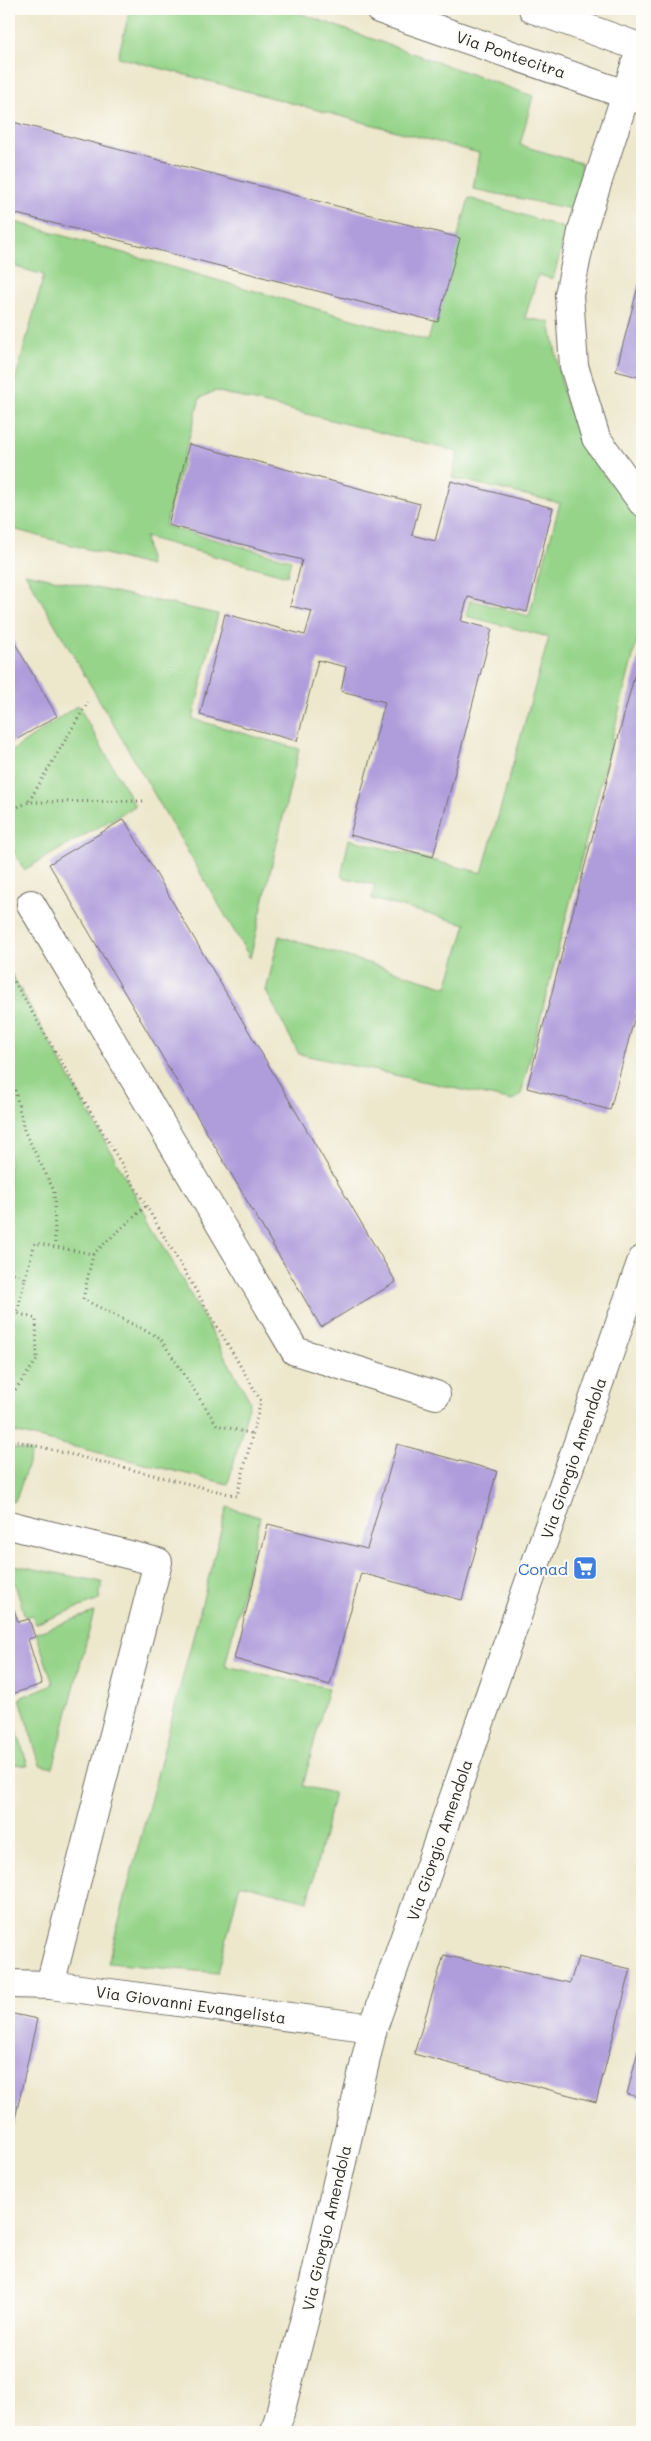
<svg xmlns="http://www.w3.org/2000/svg" width="651" height="2441" font-family="Mali,sans-serif">
<style>
.green{fill:#95d489;stroke:#60805a}
.building{fill:#ae9cdb}
.lines{fill:none;stroke-linecap:round;stroke-linejoin:round}
.minor-casing{stroke:#6f6d63;stroke-width:30}
.path{stroke:#6f6d63;stroke-width:3;stroke-dasharray:1 4;stroke-linecap:butt}
.minor{stroke:#fff;stroke-width:28}
.labels{text-anchor:middle;dominant-baseline:central;stroke-width:4;stroke-linejoin:round;paint-order:stroke}
.street-label{font-size:16px;fill:#2b2b2b;stroke:#fdfcf7}
.shop-label{font-size:16px;fill:#366cbe;stroke:#fdfcf7;text-anchor:end}
</style>
<rect width="100%" height="100%" fill="#fdfcf7"/>
<filter id="ink" filterUnits="userSpaceOnUse"><feTurbulence type="fractalNoise" baseFrequency=".02" numOctaves="2"/><feDisplacementMap in="SourceGraphic" scale="10" xChannelSelector="R" yChannelSelector="G"/><feConvolveMatrix kernelMatrix="1 2 1 2 8 2 1 2 1" color-interpolation-filters="sRGB"/></filter>
<filter id="wash" filterUnits="userSpaceOnUse"><feTurbulence type="fractalNoise" baseFrequency=".0096" numOctaves="4" result="noise"/><feDisplacementMap in="SourceGraphic" scale="20" xChannelSelector="R" yChannelSelector="G"/><feGaussianBlur stdDeviation="1.12" result="paint"/><feColorMatrix in="noise" values="0 0 0 0 0 0 0 0 0 0 0 0 0 0 0 0 0 1.4 0 .05"/><feComposite in="paint" operator="in"/></filter>
<g filter="url(#wash)">
<rect width="100%" height="100%" fill="#ede7cc"/>
<path class="green" d="M130,9H288L533,96L520,145L581,163L582,169L572,209L473,189L479,153L118,57Z
M469,198L567,229L553,279L538,275L525,318L550,322L565,401L593,460L642,522V533L640,536L642,538V621L521,1094L513,1101L299,1054L266,991L279,936L447,987L466,924L372,899L375,885L341,877L349,839L482,873L549,637L466,616L470,600L529,616L560,503L452,478L458,452L215,391L200,398L165,526L291,560L287,576L145,537L150,566L9,528V403L44,275L9,265V220L428,341Z
M25,573L218,614L193,719L299,749L250,958Z
M78,705L135,806L24,870L9,842V753Z
M9,969L250,1401L228,1484L9,1431Z
M9,1447L32,1452L16,1500L9,1503Z
M227,1507L260,1517L225,1666L328,1688L303,1786L334,1793L308,1901L240,1884L218,1973L108,1963Z
M9,1564L102,1582L99,1600L35,1624L32,1615L25,1617Z
M94,1612L53,1768L40,1765L20,1698L53,1684L36,1633Z
M12,1715L28,1766L9,1763V1716Z"/>
<g id="blocks">
<path class="building" d="M9,121L460,238L438,322L9,212Z
M642,271V378L616,371Z
M189,444L420,504L412,535L435,541L451,481L553,508L527,612L468,597L461,621L492,629L433,857L350,835L385,702L341,691L346,667L318,660L297,741L200,715L225,614L305,635L312,611L290,606L302,560L168,525Z
M9,633L57,716L9,744Z
M642,646V990L610,1110L527,1088Z
M124,819L396,1282L321,1327L49,864Z
M397,1444L497,1471L462,1600L361,1573L330,1685L234,1659L268,1524L367,1549Z
M9,1593L18,1622L29,1619L35,1637L28,1639L42,1684L9,1695Z
M444,1955L570,1983L578,1957L631,1969L596,2102L414,2054Z
M9,2013L37,2019L14,2124L9,2123Z
M642,2035V2098L627,2094Z"/>
</g>
</g>
<g filter="url(#ink)">
<use href="#blocks" fill-opacity="0" stroke="#6f6d63" stroke-width="1"/>
<g class="lines">
<defs>
<path id="minor" d="M379,9L642,100
M533,9L642,48
M641,47L583,227L569,295L574,366L596,438L642,502
M31,904L295,1351L436,1395
M9,1525L158,1562L50,1985
M9,1984L50,1985L373,2028
M275,2432L310,2299L373,2028L642,1260"/>
</defs>
<use href="#minor" class="minor-casing"/>
<path class="path" d="M29,801L88,702
M9,811L29,802L146,801
M9,868L14,876
M9,973L261,1401L237,1496L9,1439
M9,1082L15,1090L24,1130L54,1191L55,1246
M93,1254L83,1299L160,1338L217,1425L253,1434
M9,1271L25,1278L17,1313L36,1319L37,1360L9,1398
M25,1278L35,1243L93,1254L146,1206"/>
<use href="#minor" class="minor"/>
</g>
</g>
<defs>
<symbol id="supermarket-square" viewBox="-11 -11 22 22"><rect x="-9" y="-9" width="18" height="18" rx="4" fill="#3f7fe0" stroke="#fdfcf7"/><path d="M-6-5.5h2.5l.6 2H6L4.5 2H-2.5L-4.4-4H-6ZM-1.5 3.2a1.3 1.3 0 1 0 .1 0ZM3 3.2a1.3 1.3 0 1 0 .1 0Z" fill="#fff"/></symbol>
</defs>
<g fill-rule="evenodd">
<use href="#supermarket-square" x="571" y="1554" width="28" height="28"/>
</g>
<g class="labels">
<g class="street-label">
<text transform="translate(511 54) rotate(19)">Via Pontecitra</text>
<text transform="translate(573 1458) rotate(-71)">Via Giorgio Amendola</text>
<text transform="translate(439 1840) rotate(-71)">Via Giorgio Amendola</text>
<text transform="translate(191 2004) rotate(8)">Via Giovanni Evangelista</text>
<text transform="translate(326 2228) rotate(-77)">Via Giorgio Amendola</text>
</g>
<g class="shop-label">
<text x="568" y="1568">Conad</text>
</g>
</g>
<rect width="651" height="2441" fill="none" stroke="#fdfcf7" stroke-width="30"/>
</svg>
